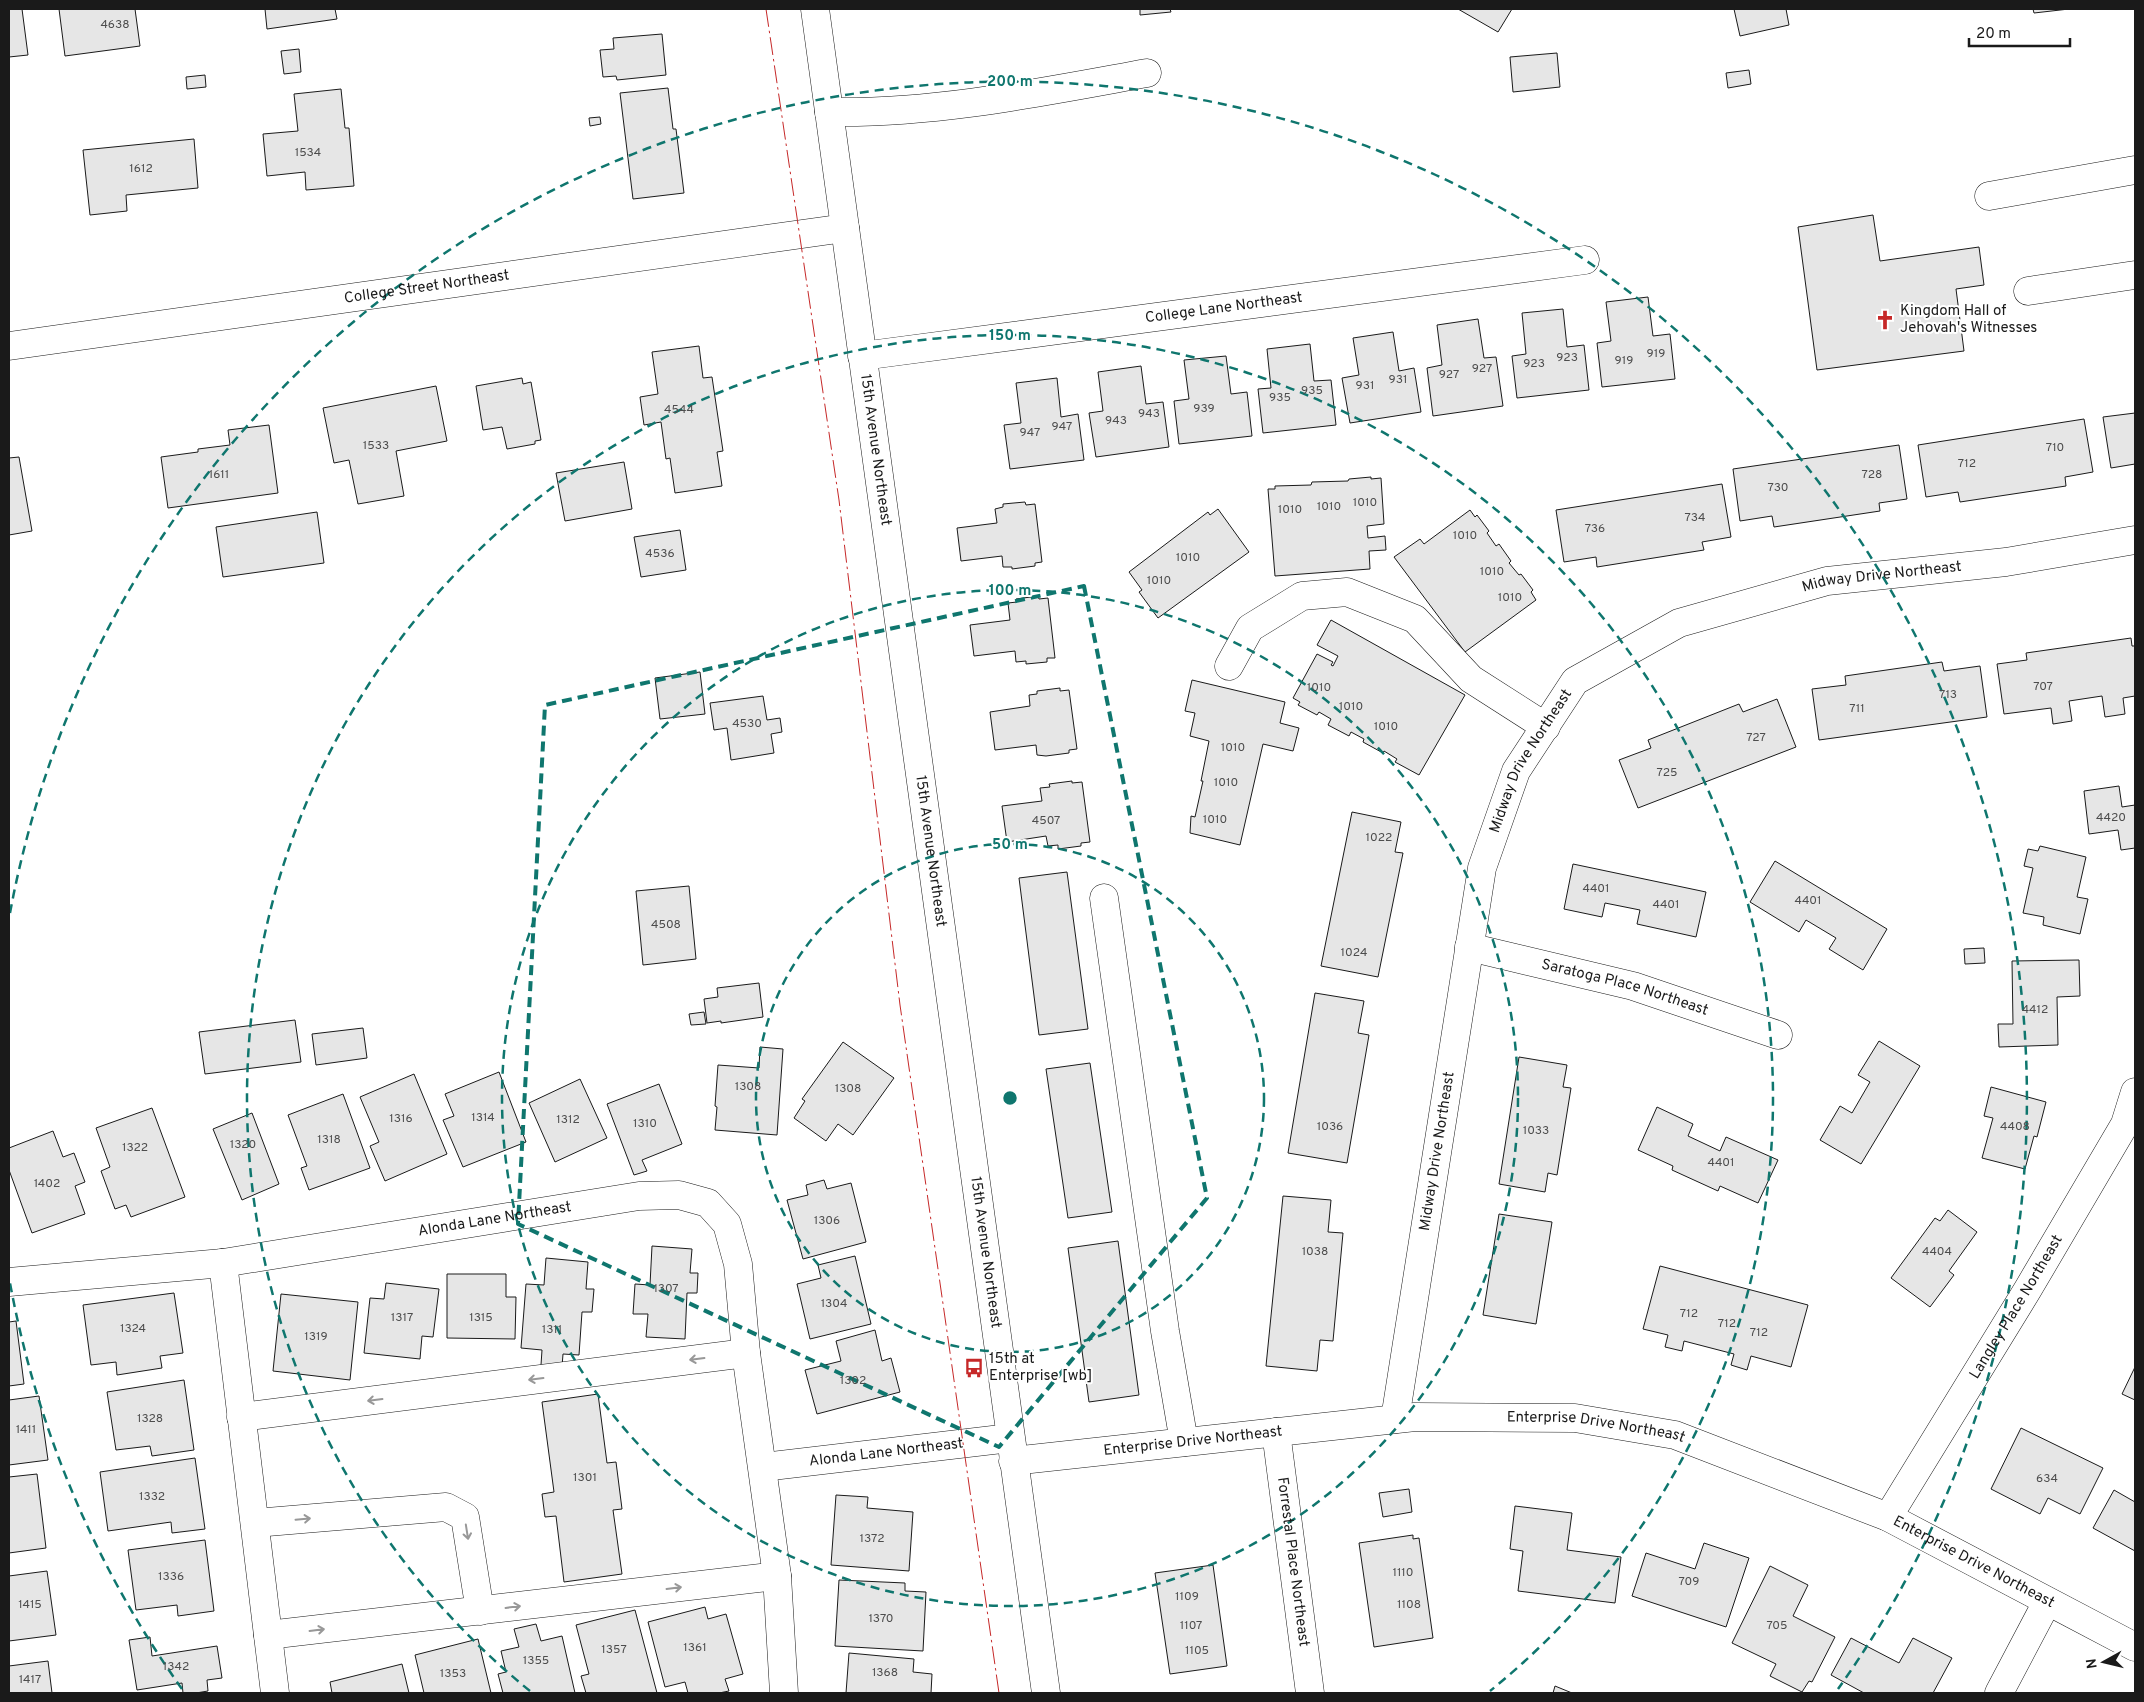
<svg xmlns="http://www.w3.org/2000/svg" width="2144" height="1702" font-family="Overpass,sans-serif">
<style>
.building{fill:#e6e6e6;stroke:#1a1a1a}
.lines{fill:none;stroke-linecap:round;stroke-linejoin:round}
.minor-casing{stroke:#1a1a1a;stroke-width:29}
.minor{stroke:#fff;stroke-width:28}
.power{stroke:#c62828;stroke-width:1;stroke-dasharray:18 4 2.5 4;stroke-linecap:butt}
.oneway{stroke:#989898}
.marked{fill:none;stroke:#0f766e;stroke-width:4;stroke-dasharray:10 6;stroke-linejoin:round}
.ring{fill:none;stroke:#0f766e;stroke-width:2.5;stroke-dasharray:9 6}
.labels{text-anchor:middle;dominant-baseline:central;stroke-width:4;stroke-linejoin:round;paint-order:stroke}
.number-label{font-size:12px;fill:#4d4d4d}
.street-label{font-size:15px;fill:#1a1a1a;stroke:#fff}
.poi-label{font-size:15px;fill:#1a1a1a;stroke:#fff;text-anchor:start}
.centre{fill:#0f766e;stroke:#fff;stroke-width:2.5}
.ring-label{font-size:15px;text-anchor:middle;font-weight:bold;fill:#0f766e;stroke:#fff;stroke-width:4;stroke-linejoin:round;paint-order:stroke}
</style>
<rect width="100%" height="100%" fill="#fff"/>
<path class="building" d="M9,9H22L28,55L9,57Z
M59,9H135L140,46L65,56Z
M265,9H335L337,19L267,29Z
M1140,9H1170L1171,12L1140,15Z
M1458,9H1512L1498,32Z
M1734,9H1786L1789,25L1740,36Z
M2033,9H2069L2034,13Z
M662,34L666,75L617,80L616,76L603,77L600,50L614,49L613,38Z
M299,49L301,72L284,74L281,51Z
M1557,53L1560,87L1513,92L1510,57Z
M1749,70L1751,84L1728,88L1726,73Z
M205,75L206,87L187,89L186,77Z
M668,88L673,129H676L684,193L633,199L620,93Z
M341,89L345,128H349L354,186L306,190L305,172L267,176L263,134L298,131L294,94Z
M600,117L601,124L590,126L589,118Z
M194,139L198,188L126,195L127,211L90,215L83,150Z
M1873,215L1880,261L1979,247L1984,285L1956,289L1964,351L1817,370L1798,227Z
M1648,297L1653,336L1670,334L1675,379L1602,387L1597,343L1611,341L1606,302Z
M1563,309L1567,347L1584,345L1589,390L1517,398L1512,356L1526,354L1522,313Z
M1478,319L1484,358L1496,357L1503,406L1433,416L1427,368L1442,365L1437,325Z
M1393,332L1399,371L1414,368L1421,412L1350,423L1342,378L1359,375L1353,338Z
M1310,344L1314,381L1331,380L1336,425L1263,433L1258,389L1271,388L1267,349Z
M699,346L703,378L712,377L723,451L717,452L722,486L675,493L670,458L666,459L661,422L644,425L640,397L658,394L652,352Z
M1226,356L1231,394L1247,392L1252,436L1179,444L1174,401L1189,399L1184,360Z
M1141,366L1146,404L1163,402L1169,447L1096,457L1089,413L1103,411L1098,372Z
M522,378L523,384L531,382L541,440L535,441V444L507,449L502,427L483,430L476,386Z
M1057,378L1061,417L1078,414L1084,460L1010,469L1004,425L1021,423L1016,383Z
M436,386L447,441L396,451L404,496L358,504L349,460L334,463L323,408Z
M2135,413V464L2111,468L2103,417Z
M2084,419L2093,472L2065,477L2066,486L1960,502L1958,492L1926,497L1918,445Z
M269,425L278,493L168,508L161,457L198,452V449L230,445L228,430Z
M1899,445L1907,499L1879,503L1880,511L1774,527L1772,516L1740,521L1733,469Z
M19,457L32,531L9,535V458Z
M624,462L632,509L565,521L556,473Z
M1371,477V479L1381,478L1384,524L1367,526L1368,538L1385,536L1386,550L1369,551L1370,569L1275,576L1268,489H1275V486L1311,485L1312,482L1348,481L1349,479Z
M1722,484L1731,537L1702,542L1704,550L1597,567L1596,557L1564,562L1556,510Z
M1025,502L1026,505L1035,504L1042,562L1035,563V566L1012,569V567H1003L1002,556L961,561L957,528L997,523L995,509L1003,507V504Z
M1218,509L1249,552L1158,618L1139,592L1142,590L1129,572L1208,512L1210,515Z
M1470,510L1475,517L1477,515L1489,531L1487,533L1496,546L1499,544L1511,561L1509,563L1519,575L1521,574L1533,590L1531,592L1536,600L1465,652L1394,557L1420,539L1424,544Z
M317,512L324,563L223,577L216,527Z
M680,530L686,570L641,577L634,537Z
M1038,596L1039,599L1048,598L1055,658H1047V662L1026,664V661L1016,662L1015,651L974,656L970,625L1010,620L1008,603L1017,602L1016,599Z
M1331,620L1465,695L1419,775L1395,762L1397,759L1384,751L1383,753L1363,742L1364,739L1351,732L1349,736L1328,725L1331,719L1319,712L1317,715L1298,705L1300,702L1293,698L1317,654L1333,662L1331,665L1333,666L1338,656L1317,645Z
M2131,638L2132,646H2135V696L2123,698L2125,714L2105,717L2102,696L2069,701L2072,721L2053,724L2051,708L2004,714L1997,664L2027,660L2026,653Z
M1942,662L1944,671L1980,666L1987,717L1819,740L1812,689L1846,685L1845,676Z
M700,672L705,714L660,719L655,678Z
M1192,680L1285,702L1280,723L1299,728L1293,751L1263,744L1240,845L1190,833L1191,816L1195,817L1203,781H1201L1209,741L1190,736L1195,713L1185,711Z
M1060,688V691L1069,690L1077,749L1069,750V753L1046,756L1037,755L1036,745L995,750L990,712L1030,706L1029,695L1037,694V691Z
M763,696L767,720L780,718L782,732L771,734L774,753L731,760L727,728L714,730L710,703Z
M1777,699L1796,747L1638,808L1619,760L1651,748L1648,740L1739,704L1743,712Z
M1072,781V783L1082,782L1090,842L1081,843V846L1058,849V845L1048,846L1046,836L1007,842L1002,806L1042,801L1040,788L1050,787L1049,784Z
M2119,786L2122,807L2135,805V848L2121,850L2118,830L2089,834L2084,791Z
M1352,812L1401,822L1395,852L1403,853L1378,977L1321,966Z
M2040,846L2086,857L2077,897L2088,899L2080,934L2043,925L2044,917L2023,913L2033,868L2024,866L2028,849L2038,851Z
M1775,861L1887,929L1863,970L1829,949L1836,938L1806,920L1799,932L1750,902Z
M1573,864L1706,892L1696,937L1637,924L1640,910L1605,903L1602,917L1564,909Z
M1067,872L1088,1029L1039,1035L1019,878Z
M689,886L696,959L643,965L636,891Z
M1984,948L1985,963L1965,964L1964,949Z
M2079,960L2080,996L2057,997L2058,1045L1999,1047L1998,1024H2013L2012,961Z
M759,983L763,1017L721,1023V1021L707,1023L704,999L718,997L717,988Z
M1315,993L1364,1001L1358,1033L1369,1035L1347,1163L1288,1153Z
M704,1012L706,1024L691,1025L689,1014Z
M295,1020L301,1062L205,1074L199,1032Z
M363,1028L367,1058L316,1065L312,1034Z
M1879,1041L1920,1066L1861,1164L1820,1140L1840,1106L1852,1113L1870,1082L1858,1075Z
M843,1042L894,1078L853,1135L838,1124L826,1141L794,1118L805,1101L802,1099Z
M760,1047L783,1049L777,1135L715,1130L717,1107L715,1106L718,1065L759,1068Z
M1519,1057L1567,1065L1563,1087L1571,1088L1557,1175L1548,1173L1545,1192L1499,1184Z
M1090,1063L1112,1212L1068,1218L1046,1069Z
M499,1072L526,1142L463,1167L443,1120L454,1116L445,1094Z
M414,1074L447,1154L385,1181L370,1146L379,1142L360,1097Z
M580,1079L607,1138L555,1162L529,1103Z
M659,1084L682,1144L642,1160L647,1171L634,1175L607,1104Z
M1991,1087L2046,1102L2037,1137L2034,1136L2025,1169L1982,1158L1993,1118L1984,1116Z
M343,1094L370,1168L309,1190L301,1168L307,1166L288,1115Z
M1657,1107L1693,1124L1688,1136L1720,1151L1726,1137L1778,1160L1758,1203L1720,1186L1718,1191L1672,1170L1673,1166L1638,1150Z
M152,1108L185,1197L131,1217L126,1205L115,1209L101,1171L110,1167L96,1128Z
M252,1113L279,1184L242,1200L213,1129Z
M53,1131L63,1157L74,1153L85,1182L75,1186L85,1214L32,1233L9,1170V1148Z
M824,1180L827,1189L851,1183L866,1242L803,1259L787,1200L808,1195L806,1185Z
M1283,1196L1331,1200L1328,1232L1343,1233L1333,1341L1320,1340L1317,1371L1266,1366Z
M1948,1210L1977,1232L1949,1271L1954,1275L1930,1307L1891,1278L1935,1218L1940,1221Z
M1499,1214L1552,1222L1536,1324L1483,1315Z
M1118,1241L1139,1395L1089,1402L1068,1248Z
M652,1246L692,1249L690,1273H698L697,1293H687L685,1339L646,1337L648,1314H633L635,1284L650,1285Z
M855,1256L871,1324L810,1339L797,1284L821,1278L818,1265Z
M546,1258L588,1262L586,1289H594L592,1312H582L579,1355L563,1354L562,1367L541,1365L542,1350L521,1348L526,1284L544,1285Z
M1660,1266L1808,1305L1791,1367L1751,1356L1747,1370L1731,1365L1734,1354L1684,1341L1682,1351L1665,1347L1668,1335L1643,1329Z
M447,1274H506V1297H516L515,1339L447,1338Z
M386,1283L439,1289L433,1337L422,1336L420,1359L364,1353L370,1298L384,1299Z
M174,1293L183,1353L160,1356L162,1368L117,1375L116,1362L91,1365L83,1305Z
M281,1294L358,1302L350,1380L273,1371Z
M16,1321L24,1384L9,1386V1322Z
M875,1330L882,1361L891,1358L900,1392L817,1414L805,1370L841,1361L836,1341Z
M2135,1367V1400L2122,1394Z
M184,1380L194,1450L152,1456L150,1446L116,1450L107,1392Z
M598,1394L607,1463L616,1462L622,1509L613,1510L622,1574L564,1582L556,1516L545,1517L542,1494L554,1492L542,1402Z
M39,1396L48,1460L9,1465V1400Z
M2021,1428L2103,1468L2080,1514L2048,1498L2040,1514L1991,1489Z
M195,1458L205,1529L172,1533L171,1522L108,1531L100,1472Z
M37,1474L46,1548L9,1553V1477Z
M1409,1489L1412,1512L1383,1517L1379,1493Z
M2114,1490L2135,1502V1551L2093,1528Z
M836,1495L868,1497L867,1508L913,1512L909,1571L831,1565Z
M1515,1506L1572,1513L1567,1550L1621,1557L1615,1603L1518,1591L1523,1551L1510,1549Z
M1413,1535V1539L1419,1538L1433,1638L1374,1647L1359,1543Z
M205,1540L214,1611L178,1616L177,1605L136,1610L128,1550Z
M1704,1543L1749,1558L1726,1627L1632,1596L1646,1553L1695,1569Z
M1213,1565L1227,1666L1170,1674L1155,1573Z
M1770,1566L1808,1585L1793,1616L1835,1637L1812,1682L1809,1681L1802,1692L1770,1676L1776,1664L1732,1643Z
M47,1571L56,1635L9,1641V1576Z
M839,1580L905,1583V1591L926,1592L923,1651L835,1646Z
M705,1607L708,1619L726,1614L743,1674L725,1679L729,1691L719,1693H688L685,1682L665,1687L648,1622Z
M635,1610L657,1693H586L581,1676L589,1674L576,1625Z
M536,1624L541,1641L562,1636L575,1693H503L498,1674L506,1672L501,1651L519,1647L514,1629Z
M150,1637L152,1656L217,1646L222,1678L207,1680L208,1691L196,1693H183L182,1683L137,1690L129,1640Z
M1851,1638L1899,1663L1913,1638L1952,1658L1933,1693H1864L1831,1675Z
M478,1639L491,1693H424L415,1655Z
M849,1653L914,1659L913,1672L932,1674L931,1693H846Z
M48,1661L52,1693H9V1666Z
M402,1664L409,1693H332L330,1682Z
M1555,1686L1572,1693H1553Z"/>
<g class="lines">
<defs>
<g id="minor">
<path id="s1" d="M815,9L1046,1693"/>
<path d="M829,112C936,114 1042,92 1147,73"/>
<path d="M1989,196L2135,170"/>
<path d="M2028,291L2135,275"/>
<path id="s2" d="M9,346L845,228"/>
<path id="s3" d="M862,356L1585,260"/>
<path d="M1229,666L1250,628L1302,596L1347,592L1415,619L1471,679L1546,727"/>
<path d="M1104,898L1165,1331L1184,1442"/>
<path id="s4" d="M1469,947L1633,986L1778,1035"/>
<path d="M223,1263L275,1693"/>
<path id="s5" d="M9,1282L223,1263L639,1196L679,1195L708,1203L727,1224L738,1264L746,1353L777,1576L784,1693"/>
<path d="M241,1417L746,1353"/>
<path id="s6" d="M1395,1419L1482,868L1516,771L1575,681L1679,623L1827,581L2006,562L2135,540"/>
<path id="s7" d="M1276,1432L1310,1693"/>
<path id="s8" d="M1013,1461L1415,1417L1575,1418L1675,1435L1888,1517L2135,1647"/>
<path id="s9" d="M763,1467L1010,1438"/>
<path id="s10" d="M1888,1517L2028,1289L2125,1124L2135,1092"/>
<path d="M255,1523L446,1507L465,1517L480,1611"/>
<path d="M268,1635L777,1576"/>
<path d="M1999,1693L2047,1602"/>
</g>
</defs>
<use href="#minor" class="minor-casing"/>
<use href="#minor" class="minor"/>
<path class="power" d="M766,9L839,500L900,1005L999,1693"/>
</g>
<defs><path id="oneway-shaft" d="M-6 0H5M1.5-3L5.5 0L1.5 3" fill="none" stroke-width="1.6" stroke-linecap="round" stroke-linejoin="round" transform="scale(1.25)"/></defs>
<g class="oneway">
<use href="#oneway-shaft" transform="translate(697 1359) rotate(173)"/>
<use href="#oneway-shaft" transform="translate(536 1379) rotate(173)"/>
<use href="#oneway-shaft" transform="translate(375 1400) rotate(173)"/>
<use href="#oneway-shaft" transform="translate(303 1519) rotate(-5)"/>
<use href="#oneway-shaft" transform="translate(467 1532) rotate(81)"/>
<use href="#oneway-shaft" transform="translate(674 1588) rotate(-7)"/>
<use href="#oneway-shaft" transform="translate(513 1607) rotate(-7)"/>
<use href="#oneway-shaft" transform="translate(317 1630) rotate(-7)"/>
</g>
<path class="marked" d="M1084,586L1207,1198L999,1447L518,1224L545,705Z"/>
<g class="ring">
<circle cx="1010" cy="1098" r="254"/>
<circle cx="1010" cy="1098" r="508"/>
<path d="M530 1691A763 763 0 1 1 1490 1691"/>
<path d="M182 1689A1017 1017 0 0 1 10 1283M10 913A1017 1017 0 1 1 1838 1689"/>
</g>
<defs>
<symbol id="church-bare" viewBox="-9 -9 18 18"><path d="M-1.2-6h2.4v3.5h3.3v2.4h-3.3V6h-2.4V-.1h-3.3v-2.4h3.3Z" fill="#c62828" stroke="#fff" stroke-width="2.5" paint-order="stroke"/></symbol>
<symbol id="bus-bare" viewBox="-9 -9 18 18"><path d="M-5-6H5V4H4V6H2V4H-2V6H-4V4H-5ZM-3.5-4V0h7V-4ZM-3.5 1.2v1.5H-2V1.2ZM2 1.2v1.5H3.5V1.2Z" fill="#c62828" stroke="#fff" stroke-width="2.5" paint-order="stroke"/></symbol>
</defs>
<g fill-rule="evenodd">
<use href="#church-bare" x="1871" y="306" width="28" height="28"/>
<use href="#bus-bare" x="960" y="1354" width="28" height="28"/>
</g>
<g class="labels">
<g class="number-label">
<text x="115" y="25">4638</text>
<text x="308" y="153">1534</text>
<text x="141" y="169">1612</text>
<text x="1656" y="354">919</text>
<text x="1567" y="358">923</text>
<text x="1624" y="361">919</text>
<text x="1534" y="364">923</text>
<text x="1482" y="369">927</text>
<text x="1449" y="375">927</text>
<text x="1398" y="380">931</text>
<text x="1365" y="386">931</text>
<text x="1312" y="391">935</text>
<text x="1280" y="398">935</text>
<text x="1204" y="409">939</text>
<text x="679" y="410">4544</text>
<text x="1149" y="414">943</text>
<text x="1116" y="421">943</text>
<text x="1062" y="427">947</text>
<text x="1030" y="433">947</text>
<text x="376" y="446">1533</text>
<text x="2055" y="448">710</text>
<text x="1967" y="464">712</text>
<text x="219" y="475">1611</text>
<text x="1872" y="475">728</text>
<text x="1778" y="488">730</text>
<text x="1365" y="503">1010</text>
<text x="1329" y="507">1010</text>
<text x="1290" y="510">1010</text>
<text x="1695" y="518">734</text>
<text x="1595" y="529">736</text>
<text x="1465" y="536">1010</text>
<text x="660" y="554">4536</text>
<text x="1188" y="558">1010</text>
<text x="1492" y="572">1010</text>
<text x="1159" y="581">1010</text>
<text x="1510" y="598">1010</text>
<text x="2043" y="687">707</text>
<text x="1319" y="688">1010</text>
<text x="1948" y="695">713</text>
<text x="1351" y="707">1010</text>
<text x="1857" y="709">711</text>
<text x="747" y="724">4530</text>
<text x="1386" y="727">1010</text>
<text x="1756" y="738">727</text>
<text x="1233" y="748">1010</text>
<text x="1667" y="773">725</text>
<text x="1226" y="783">1010</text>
<text x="2111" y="818">4420</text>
<text x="1215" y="820">1010</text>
<text x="1046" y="821">4507</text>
<text x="1379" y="838">1022</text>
<text x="1596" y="889">4401</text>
<text x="1808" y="901">4401</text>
<text x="1666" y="905">4401</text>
<text x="666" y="925">4508</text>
<text x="1354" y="953">1024</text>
<text x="2035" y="1010">4412</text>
<text x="748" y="1087">1308</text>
<text x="848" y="1089">1308</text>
<text x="483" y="1118">1314</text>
<text x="401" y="1119">1316</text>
<text x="568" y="1120">1312</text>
<text x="645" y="1124">1310</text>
<text x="1330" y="1127">1036</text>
<text x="2015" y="1127">4408</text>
<text x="1536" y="1131">1033</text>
<text x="329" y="1140">1318</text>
<text x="243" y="1145">1320</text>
<text x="135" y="1148">1322</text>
<text x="1721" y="1163">4401</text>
<text x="47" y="1184">1402</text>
<text x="827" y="1221">1306</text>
<text x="1315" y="1252">1038</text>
<text x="1937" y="1252">4404</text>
<text x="666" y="1289">1307</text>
<text x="834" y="1304">1304</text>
<text x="1689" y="1314">712</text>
<text x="402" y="1318">1317</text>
<text x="481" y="1318">1315</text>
<text x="1727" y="1324">712</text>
<text x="133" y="1329">1324</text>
<text x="552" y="1330">1311</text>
<text x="1759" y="1333">712</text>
<text x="316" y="1337">1319</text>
<text x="853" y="1381">1302</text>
<text x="150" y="1419">1328</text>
<text x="26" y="1430">1411</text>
<text x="585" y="1478">1301</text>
<text x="2047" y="1479">634</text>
<text x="152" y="1497">1332</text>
<text x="872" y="1539">1372</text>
<text x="1403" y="1573">1110</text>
<text x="171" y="1577">1336</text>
<text x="1689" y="1582">709</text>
<text x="1187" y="1597">1109</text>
<text x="30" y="1605">1415</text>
<text x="1409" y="1605">1108</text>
<text x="881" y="1619">1370</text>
<text x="1191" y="1626">1107</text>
<text x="1777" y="1626">705</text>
<text x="695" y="1648">1361</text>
<text x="614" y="1650">1357</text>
<text x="1197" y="1651">1105</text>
<text x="536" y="1661">1355</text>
<text x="176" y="1667">1342</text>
<text x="885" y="1673">1368</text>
<text x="453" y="1674">1353</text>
<text x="30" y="1680">1417</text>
</g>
<g class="street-label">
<text stroke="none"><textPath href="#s2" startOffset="422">College Street Northeast</textPath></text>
<text stroke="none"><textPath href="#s3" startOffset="365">College Lane Northeast</textPath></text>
<text stroke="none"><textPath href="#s1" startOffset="445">15th Avenue Northeast</textPath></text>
<text stroke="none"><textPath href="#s6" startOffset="1096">Midway Drive Northeast</textPath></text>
<text stroke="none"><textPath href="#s6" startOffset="676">Midway Drive Northeast</textPath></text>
<text stroke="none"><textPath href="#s1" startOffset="850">15th Avenue Northeast</textPath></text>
<text stroke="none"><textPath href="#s4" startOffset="161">Saratoga Place Northeast</textPath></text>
<text stroke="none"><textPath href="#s6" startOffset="271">Midway Drive Northeast</textPath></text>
<text stroke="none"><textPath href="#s5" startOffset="490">Alonda Lane Northeast</textPath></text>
<text stroke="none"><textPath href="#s1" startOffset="1255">15th Avenue Northeast</textPath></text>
<text stroke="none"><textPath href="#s10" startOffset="246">Langley Place Northeast</textPath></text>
<text stroke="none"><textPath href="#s8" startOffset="586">Enterprise Drive Northeast</textPath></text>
<text stroke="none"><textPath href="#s8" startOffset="181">Enterprise Drive Northeast</textPath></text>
<text stroke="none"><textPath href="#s9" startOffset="124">Alonda Lane Northeast</textPath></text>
<text stroke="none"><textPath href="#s7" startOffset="131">Forrestal Place Northeast</textPath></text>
<text stroke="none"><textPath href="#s8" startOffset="991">Enterprise Drive Northeast</textPath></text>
</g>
<g class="poi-label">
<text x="1900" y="311">Kingdom Hall of<tspan x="1900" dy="17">Jehovah's Witnesses</tspan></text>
<text x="989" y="1359">15th at<tspan x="989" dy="17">Enterprise [wb]</tspan></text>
</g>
</g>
<circle cx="1010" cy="1098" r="8" class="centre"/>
<g class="ring-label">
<text x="1010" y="86">200 m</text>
<text x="1010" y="340">150 m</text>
<text x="1010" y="595">100 m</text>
<text x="1010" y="849">50 m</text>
</g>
<rect width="2144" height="1702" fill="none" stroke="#1a1a1a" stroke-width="20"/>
<g transform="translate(2104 1662) rotate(262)" stroke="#ffffff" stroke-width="4" paint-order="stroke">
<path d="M0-4L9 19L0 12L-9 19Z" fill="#1a1a1a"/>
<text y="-8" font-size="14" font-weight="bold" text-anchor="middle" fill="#1a1a1a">N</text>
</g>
<path d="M1969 38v8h101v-8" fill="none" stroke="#1a1a1a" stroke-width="2.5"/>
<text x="1976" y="38" font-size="15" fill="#1a1a1a" stroke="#ffffff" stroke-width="4" paint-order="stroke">20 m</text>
</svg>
